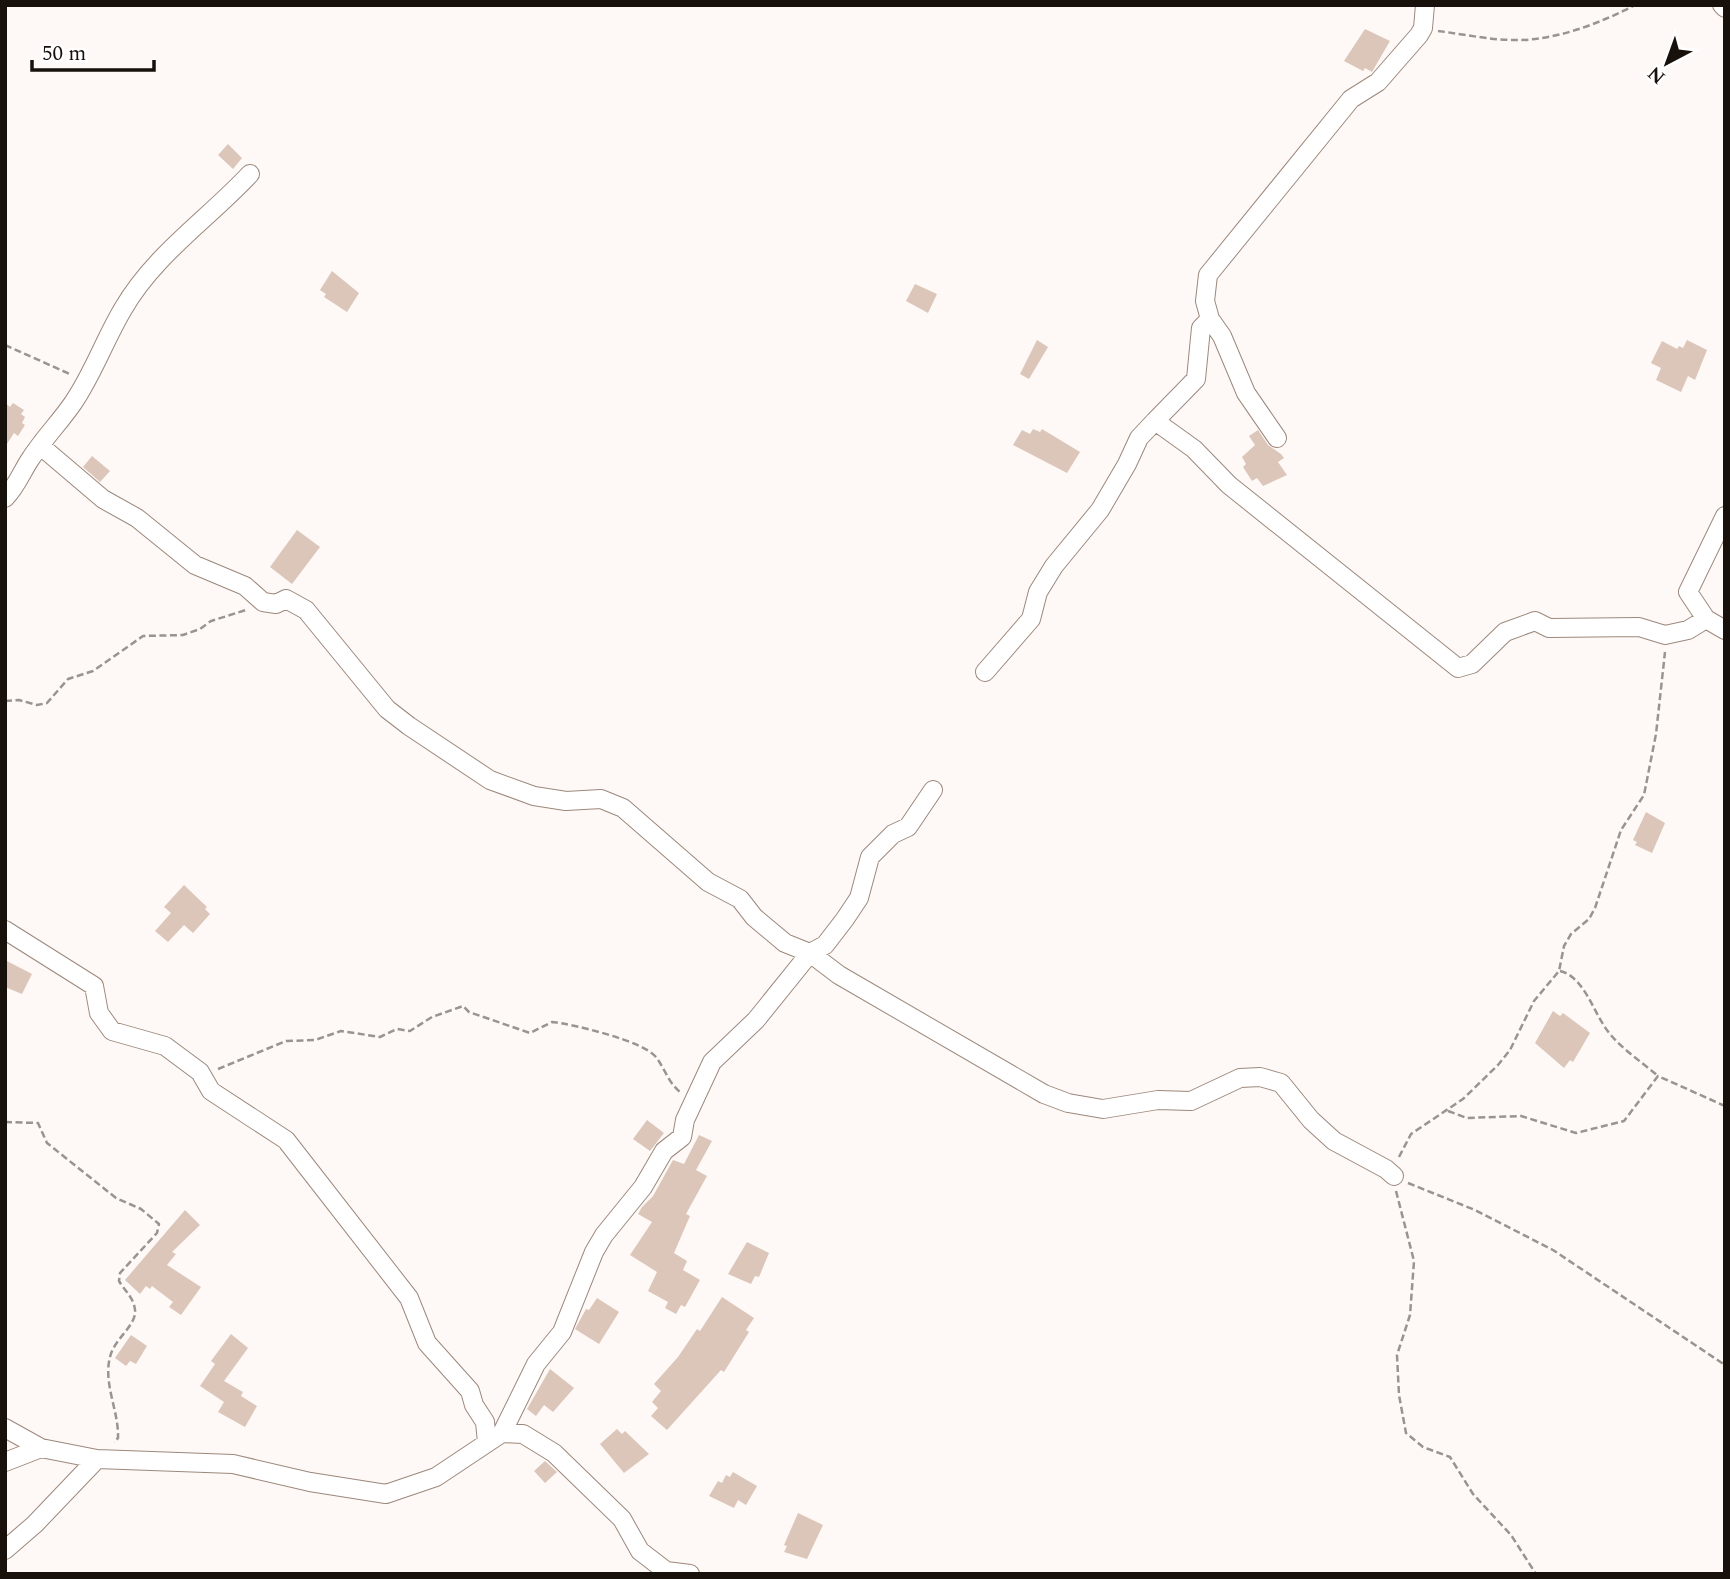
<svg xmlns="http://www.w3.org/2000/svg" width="1730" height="1579" font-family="Spectral,serif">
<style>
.building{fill:#dbc6b9}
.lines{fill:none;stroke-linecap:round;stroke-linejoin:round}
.minor-casing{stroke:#9c887c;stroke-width:20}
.path{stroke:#999490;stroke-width:2.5;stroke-dasharray:7 3.5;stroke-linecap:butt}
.minor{stroke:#fff;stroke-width:18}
</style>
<rect width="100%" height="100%" fill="#fef9f6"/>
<path class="building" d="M1365,29L1390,41L1372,72L1365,68L1363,71L1344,61Z
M228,144L242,158L233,169L218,155Z
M332,271L359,293L347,312L324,297L326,294L320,290Z
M915,284L937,294L928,313L906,301Z
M1037,340L1048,347L1029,379L1020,374Z
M1687,340L1707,350L1695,380L1688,376L1681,392L1656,380L1661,368L1651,363L1662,341L1677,349L1679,346L1683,348Z
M5,403L10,407L13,403L24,410L21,414L25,417L22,423L25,425L18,436L14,433L5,447Z
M1033,429L1040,432L1042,429L1080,452L1067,473L1013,445L1022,430L1030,434Z
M1258,430L1268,445L1281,454L1284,458L1278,462L1287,475L1263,486L1257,478L1252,481L1243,467L1246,464L1242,457L1255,445L1249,436Z
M92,456L110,471L100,482L83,467Z
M297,530L320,547L292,584L270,567Z
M1646,812L1665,823L1652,853L1635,845L1637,842L1633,840Z
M184,885L207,907L205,909L210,914L193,933L184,925L168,942L155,931L171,913L164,907Z
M5,960L32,974L22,994L5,987Z
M1553,1011L1560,1016L1563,1013L1590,1033L1573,1062L1570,1060L1564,1068L1535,1043Z
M647,1120L664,1133L650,1151L633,1139Z
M699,1135L712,1141L696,1170L707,1176L686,1214L690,1216L674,1253L687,1261L683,1270L700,1280L685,1307L681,1305L676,1314L665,1308L668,1302L648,1291L657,1272L630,1255L652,1222L638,1214L642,1207L653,1196L673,1160L684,1164Z
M185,1210L200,1225L172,1252L176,1254L167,1265L201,1287L181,1315L169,1307L173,1302L152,1286L150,1289L146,1286L140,1294L125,1280Z
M747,1242L769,1253L759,1277L755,1276L751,1284L728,1274Z
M722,1297L754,1318L746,1330L749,1332L724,1372L721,1370L667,1430L651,1416L658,1408L652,1402L661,1391L654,1384L678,1357L697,1329L700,1331Z
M597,1298L619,1312L599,1344L575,1329L586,1309L589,1310Z
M231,1334L248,1348L224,1381L243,1392L241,1396L257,1406L245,1427L218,1412L224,1402L200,1386L215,1364L211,1361Z
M131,1335L147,1346L136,1364L130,1361L126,1366L115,1358Z
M550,1369L574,1388L553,1412L544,1405L536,1416L527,1409Z
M617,1429L622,1434L625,1431L649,1454L624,1473L600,1444Z
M545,1461L557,1472L545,1483L534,1471Z
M733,1472L757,1486L746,1505L738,1500L734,1508L709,1496L718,1481L722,1483L726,1475L730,1477Z
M798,1513L823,1525L807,1559L784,1552L787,1546L784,1545Z"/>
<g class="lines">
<defs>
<path id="minor" d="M1722,5L1725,8
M1210,319L1205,301L1208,275L1351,99L1378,82L1419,35L1423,28L1425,5
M1277,438L1246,393L1222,336L1210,319L1201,328L1196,379L1155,421L1194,449L1229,485L1458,668L1472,664L1505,632L1535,621L1549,628L1639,627L1665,635L1688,630L1706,619
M43,441V448L103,499L137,518L195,565L245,586L263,602L276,604L286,599L306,610L387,709L409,726L490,780L534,796L566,801L601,799L623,808L708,882L740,899L754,917L785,943L810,953L839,975L1044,1094L1068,1103L1103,1109L1158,1100L1191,1101L1240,1078L1260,1077L1281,1083L1311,1120L1334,1141L1386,1169L1394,1176
M5,498C17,486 22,471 31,458C44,438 60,422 73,403C93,374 105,339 123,309C154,255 208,219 250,174
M1725,516L1688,592L1706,619L1725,630
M985,672L1031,619L1038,592L1054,566L1100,510L1127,464L1139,438L1155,421
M5,930L94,986L99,1013L112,1031L165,1046L200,1072L211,1091L286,1140L409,1298L427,1343L470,1391L474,1405L485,1422L487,1442
M5,1428L41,1448
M502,1433L536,1364L562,1332L594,1252L604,1235L643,1187L664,1151L682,1137L685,1120L712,1062L756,1020L810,953L825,945L845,919L859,898L870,857L893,834L908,827L933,790
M5,1462L41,1448L97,1459L233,1464L310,1482L386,1494L436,1477L502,1433L523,1434L554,1453L622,1519L640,1551L666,1571L690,1574
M5,1550L35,1524L97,1459"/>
</defs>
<use href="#minor" class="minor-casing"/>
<path class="path" d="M1438,31C1463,34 1489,40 1515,40C1554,41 1601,23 1635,5
M5,345L72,375
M5,701L19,700L37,705L47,703L68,679L93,671L143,636L183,635L200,629L211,621L246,610
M1560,971C1582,976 1592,1007 1603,1024C1615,1045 1641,1061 1658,1076
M218,1069L286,1041L315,1040L341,1031L380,1037L397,1029L410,1031L432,1017L463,1006L469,1012L530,1033L552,1022C573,1024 642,1041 655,1056C665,1068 667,1081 680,1092
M1448,1111L1467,1118L1521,1116L1576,1133L1624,1121L1658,1076L1725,1106
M5,1122L38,1123L47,1143L116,1198L141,1209L159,1224L157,1233L120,1273L119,1281C125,1291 134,1298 135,1310C137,1325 114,1339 110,1357C103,1384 119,1411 118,1438L114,1442
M1399,1157L1411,1134L1463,1099L1498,1065L1510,1050L1534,1001L1559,971L1564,946L1571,934L1589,919L1595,908L1621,830L1644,795L1656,734L1665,652
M1408,1183L1475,1210L1553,1250L1725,1365
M1396,1191L1414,1261L1410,1315L1397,1355L1399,1395L1406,1433L1423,1447L1450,1457L1473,1494L1511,1535L1536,1574"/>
<use href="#minor" class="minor"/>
</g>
<rect width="1730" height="1579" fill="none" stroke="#17100b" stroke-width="14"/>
<g transform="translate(1667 63) rotate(221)" stroke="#ffffff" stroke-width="5" paint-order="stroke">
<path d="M0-5L12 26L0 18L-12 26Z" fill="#17100b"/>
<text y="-10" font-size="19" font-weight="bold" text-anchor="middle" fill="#17100b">N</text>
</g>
<path d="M32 60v10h122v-10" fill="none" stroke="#17100b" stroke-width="3.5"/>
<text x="42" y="60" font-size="21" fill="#17100b" stroke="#ffffff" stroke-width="5" paint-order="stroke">50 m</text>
</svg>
